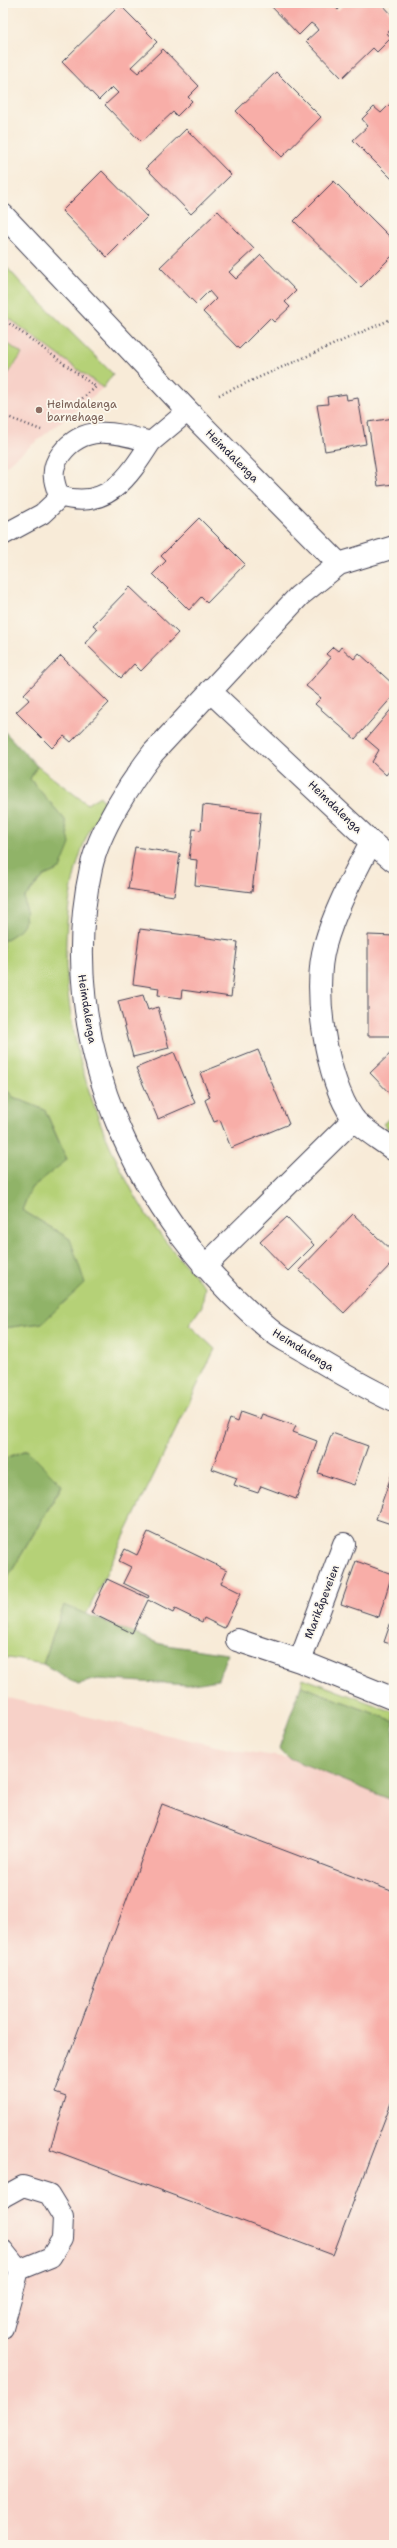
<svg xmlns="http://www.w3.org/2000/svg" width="397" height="2548" font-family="'Shantell Sans',sans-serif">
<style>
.built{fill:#f7d1c8}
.green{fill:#b5d177;stroke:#6c7a59}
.forest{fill:#90b368;stroke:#596a52}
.building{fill:#f8aea8}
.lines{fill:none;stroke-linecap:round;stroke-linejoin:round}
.service-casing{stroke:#424053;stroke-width:22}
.minor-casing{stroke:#424053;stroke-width:24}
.path{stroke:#424053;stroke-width:2.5;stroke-dasharray:1 3;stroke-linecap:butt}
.service{stroke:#fff;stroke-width:20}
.minor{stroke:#fff;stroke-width:22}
.education-dot{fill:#8d6e63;stroke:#fbf7ec;stroke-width:1.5}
.labels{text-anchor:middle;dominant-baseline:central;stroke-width:3.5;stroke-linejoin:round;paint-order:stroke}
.education-label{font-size:11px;fill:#785e54;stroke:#fbf7ec;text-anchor:start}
.street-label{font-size:11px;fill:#22223b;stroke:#fbf7ec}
</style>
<rect width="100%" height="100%" fill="#fbf7ec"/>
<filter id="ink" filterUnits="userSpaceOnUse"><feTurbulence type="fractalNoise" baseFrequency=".025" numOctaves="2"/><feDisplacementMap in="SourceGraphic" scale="8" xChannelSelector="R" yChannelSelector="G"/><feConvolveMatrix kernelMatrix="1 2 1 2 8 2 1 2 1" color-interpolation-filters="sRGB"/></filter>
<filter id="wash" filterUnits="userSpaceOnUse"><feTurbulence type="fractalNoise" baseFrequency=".012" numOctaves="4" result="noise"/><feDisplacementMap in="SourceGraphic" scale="16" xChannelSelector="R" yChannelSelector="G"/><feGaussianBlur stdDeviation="0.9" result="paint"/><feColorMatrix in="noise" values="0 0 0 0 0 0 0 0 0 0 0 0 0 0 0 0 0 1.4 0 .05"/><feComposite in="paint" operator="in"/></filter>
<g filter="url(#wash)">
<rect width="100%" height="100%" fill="#f8ebd8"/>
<path class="built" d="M3,314L103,388L3,468Z
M3,1697L233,1750L289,1758L394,1801V2545H3Z"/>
<path class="green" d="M3,263L20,282L113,374L103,388L3,314Z
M3,340L22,354L3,381Z
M37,766L87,804L100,796L105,803C99,814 91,826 86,838C38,961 82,1115 151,1222C167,1245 187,1267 205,1287L202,1306L189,1325L215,1349L86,1615L64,1605L43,1664L3,1657V1586L62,1486L27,1450L3,1459V1328L42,1323L70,1239L22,1210L31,1188L67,1159L45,1110L13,1097L3,1086V941C25,929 28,923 24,898L44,876L60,869L65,820L30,779Z
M394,1114V1134L383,1124Z
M303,1678L394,1712V1721L301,1686Z"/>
<path class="forest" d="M3,730L37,766L30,779L65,820L70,844L60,869L44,876L24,898C28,923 25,929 3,941Z
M3,1086L13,1097L45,1110L67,1160L31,1188L22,1210L70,1239L85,1283L42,1323L3,1328Z
M27,1450L62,1485L3,1586V1459Z
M64,1605L160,1644L227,1654L218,1680L188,1685L98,1679L78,1684L43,1664Z
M301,1686L394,1721V1801L289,1758L279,1748Z"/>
<g id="blocks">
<path class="building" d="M268,3H331L338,10L345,3H381L394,17V27L387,33L391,38L377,52L373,48L342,78L306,41L318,30L315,26L311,23L299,35Z
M120,5L157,42L131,67L138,73L163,49L199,86L188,97L192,101L177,116L173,112L141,142L105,105L118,93L112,87L99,100L62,62Z
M276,72L321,117L282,157L236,111Z
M394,100V181L353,140L368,126L362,119L374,107L381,113Z
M186,129L231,175L191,214L146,168Z
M102,171L147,217L107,257L62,211Z
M334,181L394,241V254L361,287L294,221Z
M218,211L254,249L229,272L236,279L261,255L296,291L285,302L290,307L274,322L270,318L239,349L203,312L216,299L209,291L196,304L160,267Z
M346,394L347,400L358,398L366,444L325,451L317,405L328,404L327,397Z
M394,418V484L378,486L368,422Z
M199,518L245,564L207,603L201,597L189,610L153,574L166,561L161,556Z
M130,587L178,633L141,671L134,664L121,678L85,643L98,629L93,625Z
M333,647L338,651L341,647L354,659L359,653L394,685V695L355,739L315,704L321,698L306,686L331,658L326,654Z
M61,656L109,703L71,742L64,736L52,748L16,712L29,700L24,694Z
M394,706V774L390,770L386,775L372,762L379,750L366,739Z
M203,805L261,812L252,892L195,885L197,860L189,859L193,829L201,830Z
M135,847L180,854L174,896L128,889Z
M140,929L238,942L231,997L182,990L181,998L158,995L159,988L133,984Z
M368,935L394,936V1036H368Z
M143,995L148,1010L158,1007L169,1048L133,1057L118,1001Z
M258,1050L289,1124L231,1148L220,1120L214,1122L205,1100L210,1097L200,1073Z
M394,1050V1098L370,1073Z
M174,1052L195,1103L158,1119L136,1068Z
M353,1214L394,1253V1261L344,1313L299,1270Z
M287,1217L314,1245L288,1271L260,1242Z
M240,1412L260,1419L262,1414L296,1426L293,1432L317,1441L296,1499L261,1486L258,1493L234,1485L237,1478L212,1469L230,1419L237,1422Z
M332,1433L368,1446L354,1485L318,1473Z
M394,1468V1525L376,1519Z
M148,1532L227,1570L221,1583L241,1593L224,1628L204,1618L202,1622L175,1609L173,1613L148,1600L132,1633L91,1613L107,1579L148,1598L149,1596L123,1583L131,1567L119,1561L125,1549L137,1555Z
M356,1561L392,1574L379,1617L341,1604Z
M394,1613V1645L384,1642Z
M162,1804L394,1892V2095L333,2255L50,2149L66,2097L55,2093Z"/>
</g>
</g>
<g filter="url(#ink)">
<use href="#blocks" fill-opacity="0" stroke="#424053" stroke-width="1"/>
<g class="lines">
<defs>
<path id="service" d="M59,496C107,511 128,478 151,442
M3,535L42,514L58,499L59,496C53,480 50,469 61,454C85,422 117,433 151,442L188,411
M3,2197L23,2186L49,2194L63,2217L62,2239L51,2257L19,2270
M3,2250L19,2270
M3,2328L19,2270"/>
<path id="minor" d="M3,215L188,411L339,564
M394,547L339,564L299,596L153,753C130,783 99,831 91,868C53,1040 138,1220 269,1329C280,1339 295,1345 307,1353C335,1370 364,1387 394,1401
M210,691L371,842C354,875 335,909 325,945C312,990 326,1079 353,1118C360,1128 383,1141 394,1150
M371,842L394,861
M204,1267L354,1119
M237,1640L300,1661L394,1699
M300,1661L344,1544"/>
</defs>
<use href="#service" class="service-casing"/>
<use href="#minor" class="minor-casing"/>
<path class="path" d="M3,319L96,387L74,405
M219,395L394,318
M3,415L41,430"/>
<use href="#service" class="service"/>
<use href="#minor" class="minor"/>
</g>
</g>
<circle class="education-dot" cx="39" cy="410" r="4"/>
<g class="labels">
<g class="education-label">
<text x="47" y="404">Heimdalenga<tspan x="47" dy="13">barnehage</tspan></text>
</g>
<g class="street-label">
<text transform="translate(232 456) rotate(45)">Heimdalenga</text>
<text transform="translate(335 807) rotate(44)">Heimdalenga</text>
<text transform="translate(87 1009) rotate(81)">Heimdalenga</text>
<text transform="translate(303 1350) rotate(32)">Heimdalenga</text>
<text transform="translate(322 1602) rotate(-69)">Marikåpeveien</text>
</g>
</g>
<rect width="397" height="2548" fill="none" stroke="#fbf7ec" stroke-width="16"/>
</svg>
